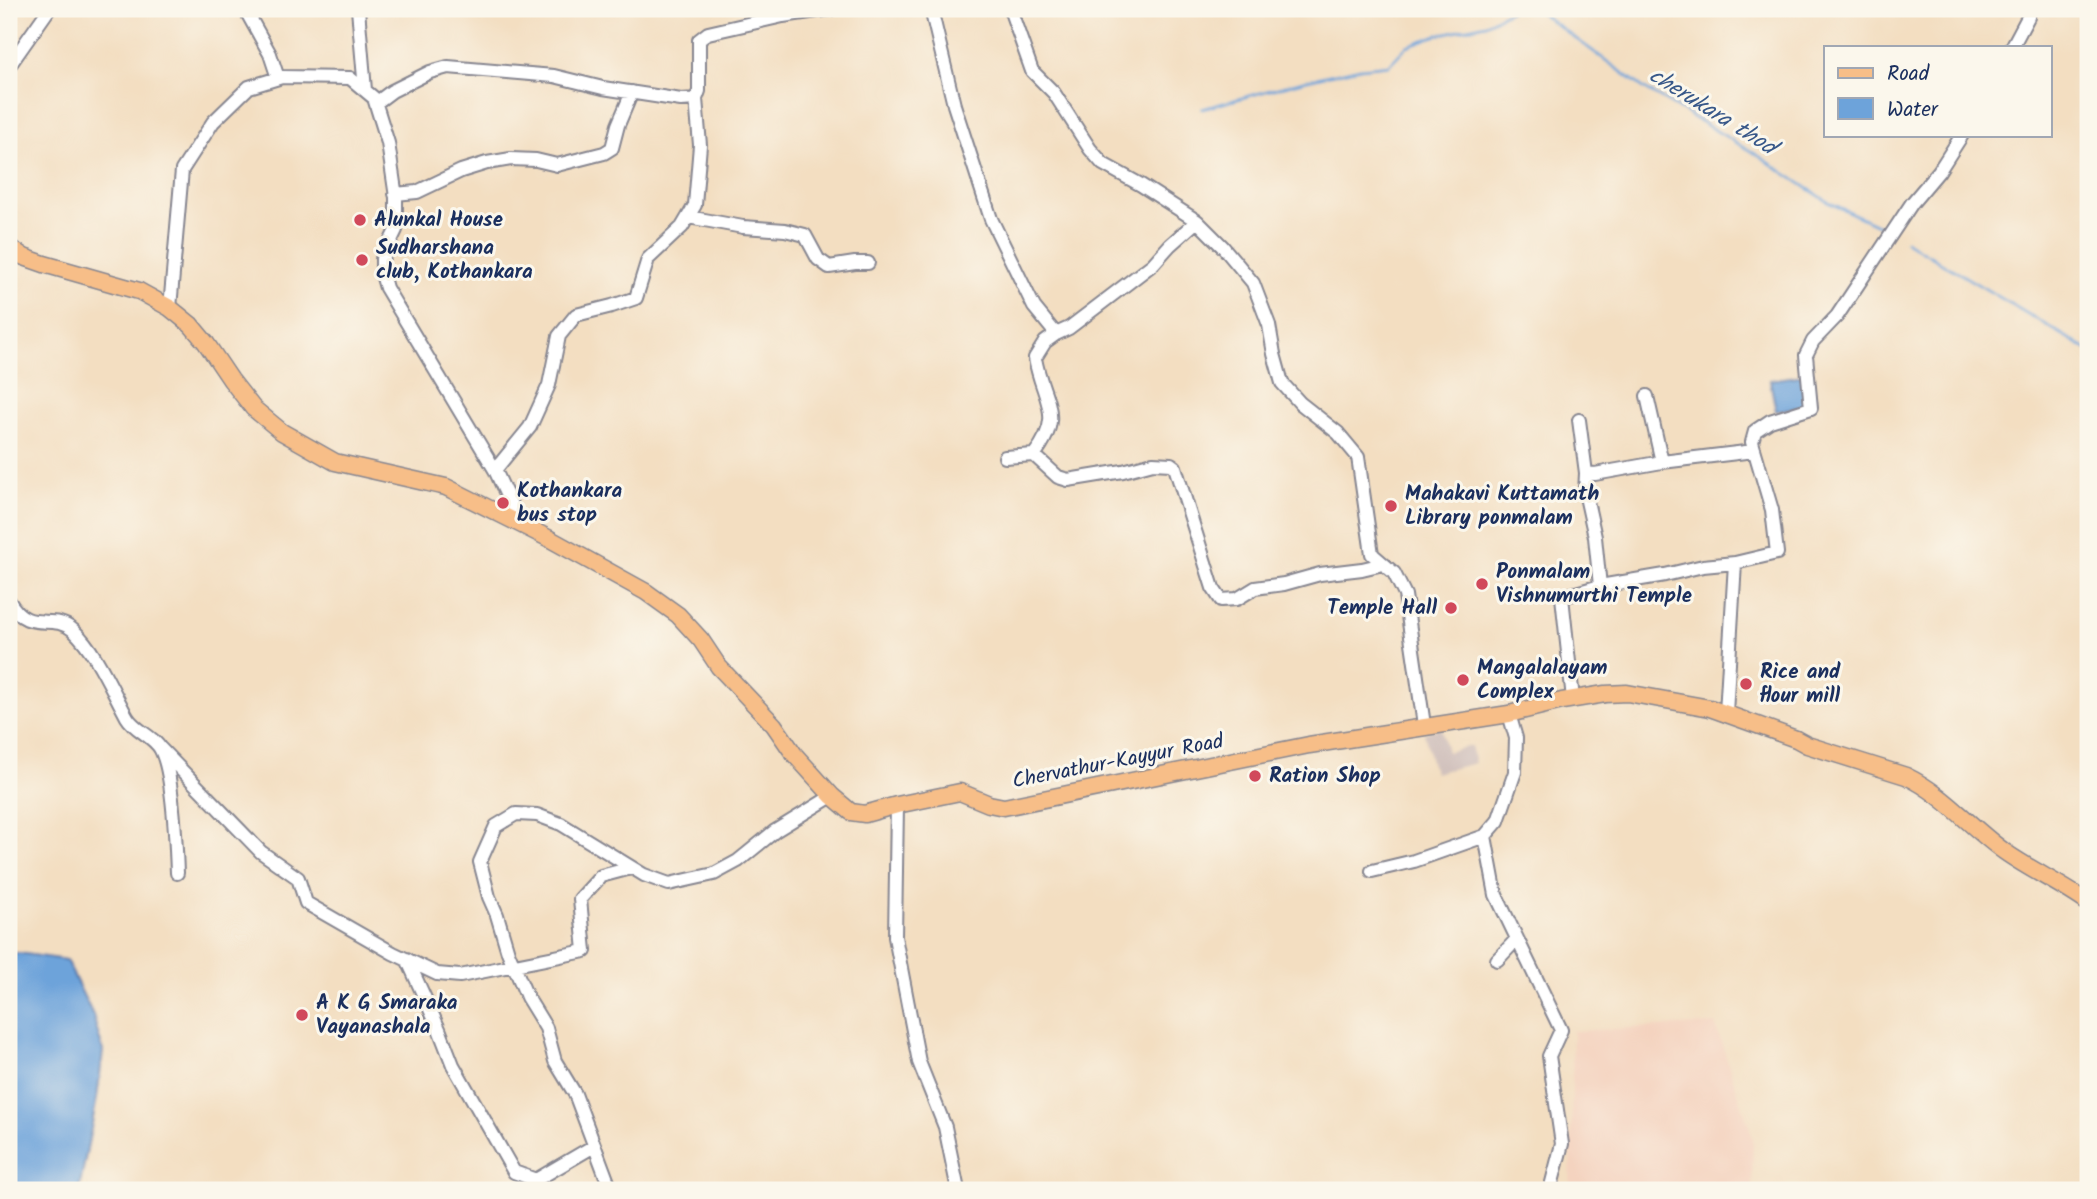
<svg xmlns="http://www.w3.org/2000/svg" width="2097" height="1199" font-family="Kalam,sans-serif">
<style>
.built{fill:#f4d3bf}
.industrial{fill:#d0c0bb}
.water{fill:#6da3da;stroke:#44699c;stroke-width:2}
.lines{fill:none;stroke-linecap:round;stroke-linejoin:round}
.stream{stroke:#6da3da;stroke-width:2.5}
.minor-casing{stroke:#878690;stroke-width:16}
.major-casing{stroke:#878690;stroke-width:19}
.minor{stroke:#fff;stroke-width:12}
.major{stroke:#f7be88;stroke-width:16}
.poi-dot{fill:#d1495b;stroke:#fbf7ec;stroke-width:2.5}
.labels{text-anchor:middle;dominant-baseline:central;stroke-width:6;stroke-linejoin:round;paint-order:stroke}
.poi-label{font-size:21px;font-weight:bold;fill:#1b2f5e;stroke:#fbf7ec;text-anchor:start}
.street-label{font-size:21px;fill:#1b2f5e;stroke:#fbf7ec}
.water-label{font-size:23px;font-style:italic;fill:#385889;stroke:#fbf7ec}
</style>
<rect width="100%" height="100%" fill="#fbf7ec"/>
<filter id="ink" filterUnits="userSpaceOnUse"><feTurbulence type="fractalNoise" baseFrequency=".0143" numOctaves="2"/><feDisplacementMap in="SourceGraphic" scale="14" xChannelSelector="R" yChannelSelector="G"/><feConvolveMatrix kernelMatrix="1 2 1 2 8 2 1 2 1" color-interpolation-filters="sRGB"/></filter>
<filter id="wash" filterUnits="userSpaceOnUse"><feTurbulence type="fractalNoise" baseFrequency=".00686" numOctaves="4" result="noise"/><feDisplacementMap in="SourceGraphic" scale="28" xChannelSelector="R" yChannelSelector="G"/><feGaussianBlur stdDeviation="1.57" result="paint"/><feColorMatrix in="noise" values="0 0 0 0 0 0 0 0 0 0 0 0 0 0 0 0 0 1.4 0 .05"/><feComposite in="paint" operator="in"/></filter>
<g filter="url(#wash)">
<rect width="100%" height="100%" fill="#f3dec1"/>
<path class="built" d="M1715,1024L1753,1138L1752,1190H1570L1573,1031Z"/>
<path class="industrial" d="M1441,728L1447,752L1471,746L1475,763L1434,773L1424,733Z"/>
<path class="water" d="M1804,375L1807,405L1776,411L1770,380Z
M9,953H19L66,960L93,1015L103,1051L97,1098L79,1190H9Z"/>
<g class="lines">
<path class="stream" d="M1535,9L1645,89L1759,156L1830,203L1882,227
M1202,109L1303,81L1360,68L1389,65L1407,46L1437,35L1486,24L1513,9
M1905,241L2088,350"/>
</g>
</g>
<g filter="url(#ink)">
<g class="lines">
<defs>
<path id="minor" d="M245,9L270,54L278,78
M358,9L365,90
M931,9L954,105L991,219L1034,307L1056,334L1069,328L1153,264L1170,245L1197,221
M1010,9L1032,71L1054,93L1090,149L1103,164L1141,185L1197,221L1223,247L1253,283L1269,325L1274,354L1282,383L1300,403L1338,433L1358,457L1372,554L1394,573L1405,595L1424,725
M2012,47L2028,17L2029,9
M9,66L49,9
M376,103L392,91L430,72L448,67L554,76L603,88L681,100L696,99L699,91V40L708,33L783,16L831,9
M395,194L417,192L461,171L487,163L511,159L536,160L557,165L604,153L612,148L618,125L632,92
M688,217L743,227L785,230L805,235L818,259L829,267L855,263H868
M170,308L182,170L213,122L249,87L282,77L350,78L374,98L388,143L396,197V230L382,259V274L386,288L495,470L520,524
M1647,396L1662,462L1754,451
M1579,420L1586,473L1595,474L1662,462
M1034,455C1066,414 1042,400 1035,358L1045,342L1056,334
M1005,457L1034,455L1058,477L1068,480L1123,471L1153,463L1171,464L1175,467L1213,588L1221,600L1237,599L1255,588L1284,584L1320,574L1362,569L1383,564
M495,470L530,427L549,385L559,336L576,315L612,306L636,298L648,259L682,227L695,205L700,145L696,99
M1586,473L1585,492L1595,537L1600,586
M9,601C29,636 51,611 73,630C96,651 112,690 127,717C135,731 154,736 161,750C173,773 176,845 177,873
M1573,699L1562,597L1600,586L1665,575L1703,566L1735,563
M1726,713L1735,563L1777,553L1772,510L1752,442L1755,431L1770,421L1811,408L1806,355L1813,341L1837,316L1912,203L1939,171L1962,135
M1509,714L1516,738L1515,772L1498,821L1485,836L1496,895L1561,1030L1549,1056L1562,1144L1550,1190
M160,748L261,852L298,878L306,903L393,953L437,974L460,976L585,951L580,899L601,876L631,868
M897,805L895,937L919,1062L945,1127L958,1190
M1372,871L1414,861L1485,836
M407,959L439,1029L453,1065L514,1172L536,1180L594,1146
M1497,960L1517,939
M611,1190L575,1094L555,1061L546,1028L527,997L508,952L497,915L489,897L480,862L496,826L516,814L537,815L561,824L644,875L669,884L714,874L738,861L775,831L832,796"/>
<path id="major" d="M9,247L24,257L44,264L139,291L170,308L191,325L206,343L231,380L253,408L282,432L335,462L446,487L550,539L646,592L678,615L701,640L719,667L774,725L794,754L832,796L851,812L865,814L897,805L960,792L989,804L1004,807L1309,745L1509,714L1562,701L1605,694L1627,693L1710,708L1796,739L1807,745L1906,776C1944,794 1971,828 2005,852C2032,871 2062,884 2088,903"/>
</defs>
<use href="#minor" class="minor-casing"/>
<use href="#major" class="major-casing"/>
<use href="#minor" class="minor"/>
<use href="#major" class="major"/>
</g>
</g>
<g class="poi-dot">
<circle cx="360" cy="220" r="7"/>
<circle cx="362" cy="260" r="7"/>
<circle cx="503" cy="503" r="7"/>
<circle cx="1391" cy="506" r="7"/>
<circle cx="1482" cy="584" r="7"/>
<circle cx="1451" cy="608" r="7"/>
<circle cx="1463" cy="680" r="7"/>
<circle cx="1746" cy="684" r="7"/>
<circle cx="1255" cy="776" r="7"/>
<circle cx="302" cy="1015" r="7"/>
</g>
<g class="labels">
<g class="poi-label">
<text x="374" y="220">Alunkal House</text>
<text x="376" y="248">Sudharshana<tspan x="376" dy="24">club, Kothankara</tspan></text>
<text x="517" y="491">Kothankara<tspan x="517" dy="24">bus stop</tspan></text>
<text x="1405" y="494">Mahakavi Kuttamath<tspan x="1405" dy="24">Library ponmalam</tspan></text>
<text x="1496" y="572">Ponmalam<tspan x="1496" dy="24">Vishnumurthi Temple</tspan></text>
<text x="1437" y="608" text-anchor="end">Temple Hall</text>
<text x="1477" y="668">Mangalalayam<tspan x="1477" dy="24">Complex</tspan></text>
<text x="1760" y="672">Rice and<tspan x="1760" dy="24">flour mill</tspan></text>
<text x="1269" y="776">Ration Shop</text>
<text x="316" y="1003">A K G Smaraka<tspan x="316" dy="24">Vayanashala</tspan></text>
</g>
<g class="street-label">
<text transform="translate(1118 762) rotate(-11)">Chervathur-Kayyur Road</text>
</g>
<g class="water-label">
<text transform="translate(1712 112) rotate(32)">cherukara thod</text>
</g>
</g>
<rect width="2097" height="1199" fill="none" stroke="#fbf7ec" stroke-width="35"/>
<rect x="1824" y="46" width="228" height="91" fill="#fbf7ec" stroke="#a1a7b3" stroke-width="2"/>
<rect x="1838" y="68" width="35" height="10" fill="#f7be88" stroke="#a1a7b3" stroke-width="2"/>
<text x="1887" y="80" font-size="21" fill="#1b2f5e">Road</text>
<rect x="1838" y="98" width="35" height="21" fill="#6da3da" stroke="#a1a7b3" stroke-width="2"/>
<text x="1887" y="116" font-size="21" fill="#1b2f5e">Water</text>
</svg>
